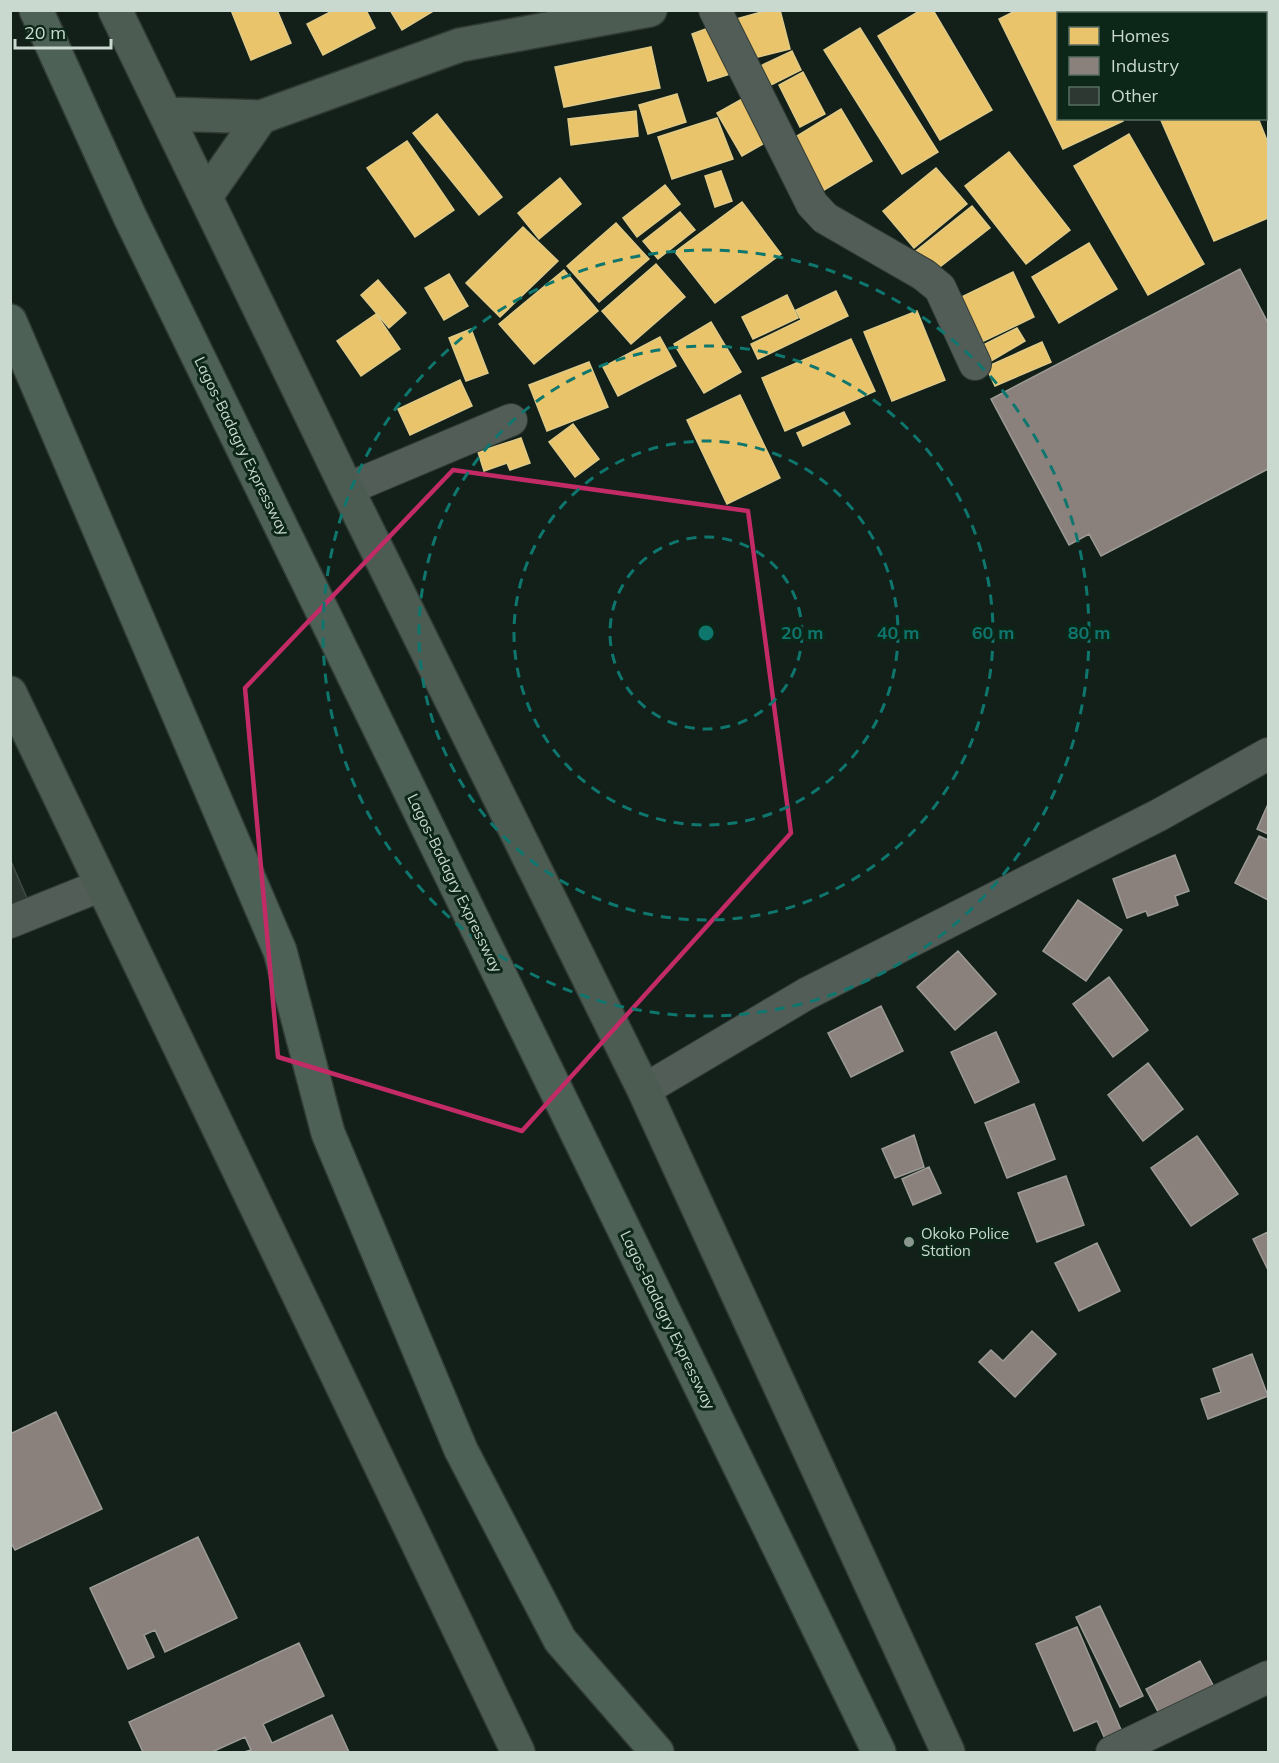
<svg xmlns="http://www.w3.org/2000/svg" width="1279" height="1763" font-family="Mulish,sans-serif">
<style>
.homes{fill:#e9c46a;stroke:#e0ca88;stroke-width:1.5}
.industry{fill:#8a817c;stroke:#9d9b95;stroke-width:1.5}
.building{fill:#2c3831;stroke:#404b45;stroke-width:1.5}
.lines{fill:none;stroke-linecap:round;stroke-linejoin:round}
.minor-casing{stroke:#313b35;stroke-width:34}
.major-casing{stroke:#313b35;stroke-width:36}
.highway-casing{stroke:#313b35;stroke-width:36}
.minor{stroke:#535d57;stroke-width:32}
.major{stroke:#4c5c53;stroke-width:33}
.highway{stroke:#4e6157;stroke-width:33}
.marked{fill:none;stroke:#c32b67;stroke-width:4.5;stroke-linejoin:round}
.ring{fill:none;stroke:#0f766e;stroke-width:3;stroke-dasharray:10 8}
.poi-dot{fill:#8a988f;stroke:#0c2618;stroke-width:2}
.labels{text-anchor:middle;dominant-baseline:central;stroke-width:6;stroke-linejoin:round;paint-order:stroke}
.street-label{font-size:15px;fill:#cad9cf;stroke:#0c2618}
.poi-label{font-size:15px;fill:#cad9cf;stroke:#0c2618;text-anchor:start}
.centre{fill:#0f766e;stroke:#0c2618;stroke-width:3}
.ring-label{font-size:18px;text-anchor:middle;font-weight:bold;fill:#0f766e;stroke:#0c2618;stroke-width:6;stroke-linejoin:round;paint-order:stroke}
</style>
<rect width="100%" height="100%" fill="#122019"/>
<path class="homes" d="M231,10H277L291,43L251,60Z
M334,10H366L375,28L323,55L307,24Z
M390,10H435L402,30Z
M769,10H780L790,49L746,60L736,19Z
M921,10H933L992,110L940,140L878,36Z
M1017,10H1068L1070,14H1058V118H1122L1123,121L1063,149L999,19Z
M1113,10H1211L1212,14H1114Z
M714,26L730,74L708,81L692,34Z
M860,28L938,152L902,174L824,50Z
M651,47L660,88L564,107L555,67Z
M792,51L801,70L765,88L756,68Z
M803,72L825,114L800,127L779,85Z
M677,94L686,122L648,134L639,105Z
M751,94L775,137L742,156L717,113Z
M841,109L872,161L816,195L784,144Z
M636,111L638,136L571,145L568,119Z
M437,114L502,197L479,215L413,133Z
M717,118L733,159L672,179L658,137Z
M1160,118H1258L1268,143V218L1214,241Z
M1129,134L1204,264L1148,295L1074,166Z
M407,141L454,210L415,237L367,168Z
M1009,152L1070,230L1026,264L965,186Z
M936,168L967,204L914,248L883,211Z
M721,171L732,201L715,207L705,176Z
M560,178L581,204L539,239L518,213Z
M665,185L680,204L637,237L623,218Z
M742,202L781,254L715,303L675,252Z
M972,206L990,228L932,273L916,251Z
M680,212L695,230L658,259L643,241Z
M616,223L649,259L599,302L567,266Z
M523,227L558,261L500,317L466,283Z
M1089,243L1117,289L1059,323L1032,277Z
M656,264L685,297L631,344L602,311Z
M564,270L598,311L534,364L499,324Z
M1013,272L1034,317L969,348L947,304Z
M449,274L468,306L444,320L425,288Z
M378,280L406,313L389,328L361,295Z
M836,291L848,316L758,359L751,344L801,320L796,310Z
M787,295L798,318L753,339L742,317Z
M917,311L945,380L892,401L864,332Z
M376,314L400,349L361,376L337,341Z
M711,322L741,372L704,393L674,344Z
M1017,328L1025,341L986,364L977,348Z
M471,329L488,373L466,381L449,338Z
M660,337L676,366L618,396L603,367Z
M851,339L875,391L785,431L762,378Z
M1042,342L1051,362L995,386L986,367Z
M589,362L608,407L547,431L529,385Z
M460,380L472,406L410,435L398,409Z
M740,395L780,478L727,504L687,420Z
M844,412L850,424L803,446L797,433Z
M573,424L599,459L575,477L549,442Z
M521,438L530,463L510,470L507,463L484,471L478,452Z"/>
<path class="industry" d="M1240,269L1268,323V469L1101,556L1089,534L1069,545L991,399Z
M1268,804V834L1257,829Z
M1259,836L1268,840V900L1235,883Z
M1175,855L1189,891L1175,896L1178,905L1148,916L1146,911L1127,918L1113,879Z
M1078,900L1122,930L1086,981L1043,951Z
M958,951L996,994L955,1030L917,987Z
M1109,977L1148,1030L1113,1057L1073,1004Z
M881,1006L903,1051L851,1077L828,1033Z
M996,1032L1019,1082L975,1103L951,1052Z
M1148,1063L1183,1109L1143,1141L1108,1095Z
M1034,1104L1055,1159L1007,1178L985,1123Z
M914,1135L924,1167L895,1178L882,1149Z
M1197,1136L1238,1194L1191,1226L1151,1168Z
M929,1167L941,1193L913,1205L902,1179Z
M1066,1176L1084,1225L1037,1242L1018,1193Z
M1268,1232V1270L1253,1239Z
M1097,1243L1120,1291L1079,1311L1055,1263Z
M1032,1331L1056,1354L1015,1397L979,1362L991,1350L1003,1361Z
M1252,1354L1268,1396L1208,1419L1201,1399L1221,1392L1213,1369Z
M56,1412L102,1509L15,1550L10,1541V1434Z
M198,1537L237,1618L165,1652L155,1630L144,1635L154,1657L128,1669L90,1588Z
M1100,1606L1143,1696L1120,1707L1076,1617Z
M1077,1627L1122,1732L1105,1739L1097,1721L1074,1731L1036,1644Z
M299,1643L324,1696L263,1724L272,1743L332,1715L349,1752H244L251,1750L245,1737L212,1752H143L129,1722Z
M1200,1661L1218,1694L1164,1723L1146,1689Z"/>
<path class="building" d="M10,859L30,905L10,913Z"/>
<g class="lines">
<defs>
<path id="minor" d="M715,10L812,204L825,218L924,275L940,288L975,364
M347,489L511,420
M10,922L102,885
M644,1090L806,994L1159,815L1268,754
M1112,1752L1268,1677"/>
<path id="major" d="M115,10L347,489L644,1090L948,1752
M166,114L261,117L460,45L650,10
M206,196L261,117
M10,693L518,1752"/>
<path id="highway" d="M36,10L130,217L879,1752
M10,321L280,951L328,1133L461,1450L560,1640L657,1752"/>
</defs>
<use href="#minor" class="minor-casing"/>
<use href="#major" class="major-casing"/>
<use href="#highway" class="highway-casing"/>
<use href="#minor" class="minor"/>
<use href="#major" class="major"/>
<use href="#highway" class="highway"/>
</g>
<path class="marked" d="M453,470L748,511L791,833L522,1131L278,1057L245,688Z"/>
<g class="ring">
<circle cx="706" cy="633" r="96"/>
<circle cx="706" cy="633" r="192"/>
<circle cx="706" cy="633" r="287"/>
<circle cx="706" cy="633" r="383"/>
</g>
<circle class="poi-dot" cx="909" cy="1242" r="6"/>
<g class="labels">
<g class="street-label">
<text transform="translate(242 446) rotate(64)">Lagos-Badagry Expressway</text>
<text transform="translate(455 883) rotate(64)">Lagos-Badagry Expressway</text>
<text transform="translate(668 1320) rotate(64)">Lagos-Badagry Expressway</text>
</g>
<g class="poi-label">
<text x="921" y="1233">Okoko Police<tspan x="921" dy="17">Station</tspan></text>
</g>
</g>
<circle cx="706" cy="633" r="9" class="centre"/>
<g class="ring-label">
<text x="802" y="639">20 m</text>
<text x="898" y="639">40 m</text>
<text x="993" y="639">60 m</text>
<text x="1089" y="639">80 m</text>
</g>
<rect width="1279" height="1763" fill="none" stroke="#cad9cf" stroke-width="24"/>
<rect x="1057" y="12" width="210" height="108" fill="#0c2618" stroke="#586e61" stroke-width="1.5"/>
<rect x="1069" y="27" width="30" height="18" fill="#e9c46a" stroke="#586e61" stroke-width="1.5"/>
<text x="1111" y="42" font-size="18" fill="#cad9cf">Homes</text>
<rect x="1069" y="57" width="30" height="18" fill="#8a817c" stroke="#586e61" stroke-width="1.5"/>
<text x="1111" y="72" font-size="18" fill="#cad9cf">Industry</text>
<rect x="1069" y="87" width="30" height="18" fill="#2c3831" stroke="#586e61" stroke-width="1.5"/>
<text x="1111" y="102" font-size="18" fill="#cad9cf">Other</text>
<path d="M15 39v9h96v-9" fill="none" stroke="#cad9cf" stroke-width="3"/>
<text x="24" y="39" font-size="18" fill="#cad9cf" stroke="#0c2618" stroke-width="4.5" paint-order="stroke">20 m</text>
</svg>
